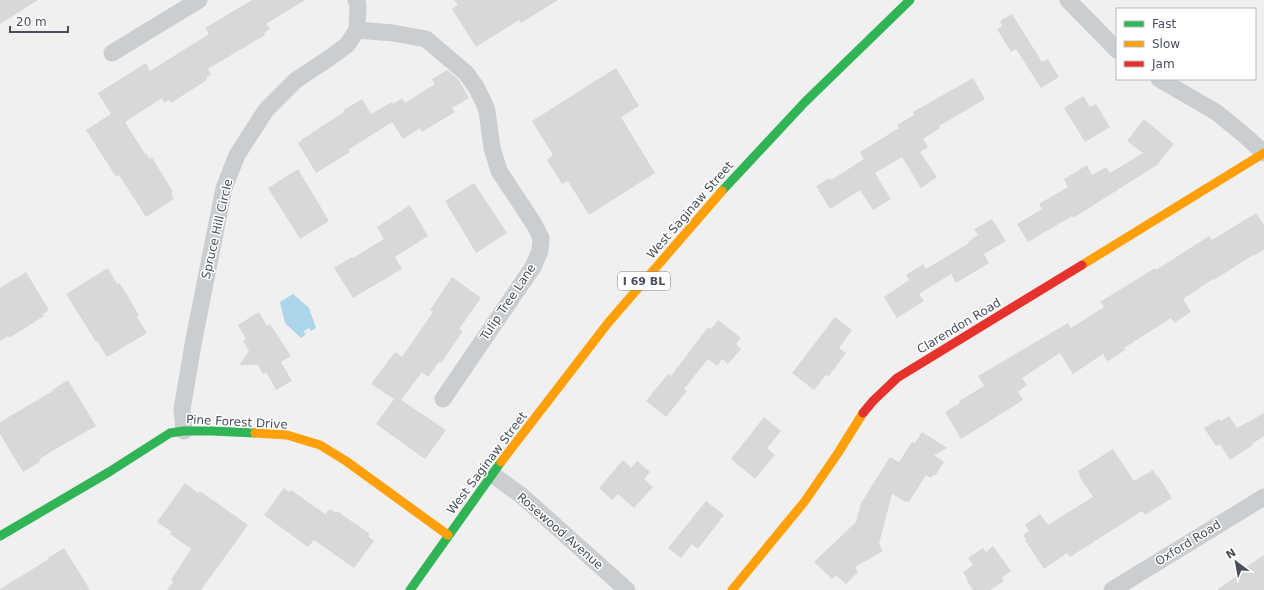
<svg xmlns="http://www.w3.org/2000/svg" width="1264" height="590" font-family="'DejaVu Sans',sans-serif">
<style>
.water{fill:#abd5ea}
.building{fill:#d7d8da}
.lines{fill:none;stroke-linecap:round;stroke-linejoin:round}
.street{stroke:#cbced1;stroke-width:17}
.fast{stroke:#30b455;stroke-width:9}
.slow{stroke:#ff9f0a;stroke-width:9}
.jam{stroke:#e5322d;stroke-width:9}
.labels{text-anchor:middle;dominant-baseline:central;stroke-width:3;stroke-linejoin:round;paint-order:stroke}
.shield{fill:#fff;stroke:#7f848c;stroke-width:1}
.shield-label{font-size:11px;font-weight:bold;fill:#484f5b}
.street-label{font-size:12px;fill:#484f5b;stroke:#fff}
</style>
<rect width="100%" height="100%" fill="#f0f0f0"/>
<path class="water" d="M293,294L309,308L316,328L311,331L309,328L304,331L305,335L301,338L285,323L280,302Z"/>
<path class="building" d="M0,0H38L0,24Z
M252,0H305L266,24L270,29L264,33L265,35L208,69L211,74L206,78L207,80L171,103L169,100L164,103L162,98L125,122L145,154L146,153L150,159L152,157L173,192L171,193L174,199L146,217L119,175L116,177L86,130L111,114L98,93L146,63L150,71L209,34L205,28Z
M454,0H558L521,23L519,20L476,47L452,9L458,5Z
M1012,14L1042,62L1048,59L1059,77L1041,88L1016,49L1011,52L997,29L1002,26L1000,21Z
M616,68L639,106L621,117L655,173L589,215L568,181L562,184L547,160L553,155L532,121Z
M447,70L458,79L469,98L452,108L455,112L422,132L420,128L403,139L392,122L348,150L350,152L316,173L298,143L302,141L301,140L330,121L344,112V110L362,99L371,114L392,102L393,104L402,98L405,103L435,84L432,79Z
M973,78L985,99L939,126L940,128L923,139L928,147L920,152L937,177L921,188L902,157L875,173L891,199L873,210L860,190L830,209L816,186L830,178L831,180L864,159L860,152L899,128L897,125L914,115L913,112Z
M1083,96L1090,107L1096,104L1110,127L1085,142L1064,108Z
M1144,119L1174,144L1157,165L1073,218L1072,216L1028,242L1017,224L1042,209L1039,204L1068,187L1064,179L1087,165L1092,175L1106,167L1110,173L1143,153L1127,141Z
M298,169L329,221L300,239L268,188Z
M474,183L507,233L476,253L445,201Z
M410,205L428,236L395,257L402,269L353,298L334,268L352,257L353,258L384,239L377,227Z
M1256,213L1264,225V250L1253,256V255L1214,280L1213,279L1183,299L1191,312L1174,323L1171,318L1124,348L1125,350L1110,360L1107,361L1103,354L1073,374L1060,353L1022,378L1027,385L1018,392L1023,400L961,439L945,412L960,403L959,401L984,386L978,376L1068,323L1071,328L1104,307L1100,302L1155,268L1156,270L1209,236L1212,240Z
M992,219L1006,241L984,254L989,263L956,283L951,274L919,294L924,301L897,318L884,297L909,280L906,275L923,264L926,269L969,243L968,242L978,235L974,229Z
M108,268L117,284L119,283L128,296L139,316L137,317L147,333L107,357L97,341L96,342L66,294Z
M26,272L49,310L43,314L44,316L9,338L8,336L0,341V288Z
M452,277L481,298L459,329L463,331L441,363L439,362L428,377L422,372L401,400L446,430L425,459L376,424L394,399L371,384L395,352L402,357L433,312L430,310Z
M259,312L267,326L270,324L291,356L281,362L292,381L276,390L266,372L263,374L258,365H239L249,351L243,341L246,339L238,325Z
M835,317L852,330L839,348L846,353L829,376L826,375L814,390L792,373Z
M718,320L741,338L736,344L741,349L728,364L722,359L717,366L708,359L684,389L687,391L666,417L646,401L668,374L671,376L708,327L711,329Z
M68,380L96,426L52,451L39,460L40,462L23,472L0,434V422L53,391L52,390Z
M1264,413V436L1252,444L1253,445L1230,460L1220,444L1216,446L1204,428L1219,419L1221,421L1229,416L1237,428Z
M764,417L781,431L767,448L775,455L755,479L731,459Z
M922,432L947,448L934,455L944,462L935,476L933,475L931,478L926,475L909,502L907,501L906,502L892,494L879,544L883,551L855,567L858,572L846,584L836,575L832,579L814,562L856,522L861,503L890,457L899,462L912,442L915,443Z
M1113,449L1134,481L1153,470L1158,478L1159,477L1172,498L1145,515L1142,511L1070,557L1067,553L1044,569L1025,540L1026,539L1023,535L1029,531L1025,525L1040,514L1048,525L1093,497L1079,476L1080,475L1078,471Z
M623,460L631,468L637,461L650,472L644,479L653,487L634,508L618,494L612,500L599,488Z
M185,483L198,493L200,491L248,525L201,590H167L173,582L171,580L191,549L170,534L172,532L157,522Z
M284,488L289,492L291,490L325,514L330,509L336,513L337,511L370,534L368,536L374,541L354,568L314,540L308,547L264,515Z
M706,501L724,515L698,549L692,544L681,558L668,548Z
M993,546L1011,571L1002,577L1004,581L990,590H973L966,579L967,578L963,572L973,565L968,558L983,548L986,552Z
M64,548L90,590H0V589L49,559L48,558Z
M1264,555V590H1217L1247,569L1246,567Z"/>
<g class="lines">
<path class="street" d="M356,0L358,5L357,30
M1068,0L1117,50
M357,30L393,33L426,39L466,73L476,87L484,103L487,111L492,148L499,171L534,224L541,238L540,251L533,267L443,399
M112,53L199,0
M1159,79L1216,112L1243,134L1264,153
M184,431L182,409L194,339L224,188L237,155L266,110L296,80L328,59L347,45L357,30
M492,474L522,496L627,590
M1112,590L1264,497"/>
<path class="fast" d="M722,191L805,102L910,0
M0,536L109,472L170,433L184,431H212L255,433
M410,590L501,462"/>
<path class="slow" d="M1082,265L1264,153
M255,433L287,435L320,445L346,461L448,535
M501,462L608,323L722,191
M732,590L805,501L838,453L863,413"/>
<path class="jam" d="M863,413L873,401L897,378L1082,265"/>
</g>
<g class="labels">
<rect class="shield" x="618" y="272" width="52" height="18" rx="3"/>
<g class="shield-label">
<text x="644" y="281">I 69 BL</text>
</g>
<g class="street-label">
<text transform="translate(690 210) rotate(-49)">West Saginaw Street</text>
<text transform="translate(217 229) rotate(-77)">Spruce Hill Circle</text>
<text transform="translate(508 302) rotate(-56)">Tulip Tree Lane</text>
<text transform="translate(959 326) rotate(-31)">Clarendon Road</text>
<text transform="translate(237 422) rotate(3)">Pine Forest Drive</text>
<text transform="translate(487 463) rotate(-53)">West Saginaw Street</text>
<text transform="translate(560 531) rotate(41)">Rosewood Avenue</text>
<text transform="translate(1188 543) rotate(-32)">Oxford Road</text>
</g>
</g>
<rect x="1116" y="8" width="140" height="72" fill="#ffffff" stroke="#b6b9bd"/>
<rect x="1124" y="21" width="20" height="6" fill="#30b455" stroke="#b6b9bd"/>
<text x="1152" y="28" font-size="12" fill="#484f5b">Fast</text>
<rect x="1124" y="41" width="20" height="6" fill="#ff9f0a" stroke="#b6b9bd"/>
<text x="1152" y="48" font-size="12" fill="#484f5b">Slow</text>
<rect x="1124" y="61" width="20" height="6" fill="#e5322d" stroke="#b6b9bd"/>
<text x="1152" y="68" font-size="12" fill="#484f5b">Jam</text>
<g transform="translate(1236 562) rotate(328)" stroke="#ffffff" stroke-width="3" paint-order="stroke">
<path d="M0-3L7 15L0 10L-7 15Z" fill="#484f5b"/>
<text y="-6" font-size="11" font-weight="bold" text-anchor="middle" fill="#484f5b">N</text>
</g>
<path d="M10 26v6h58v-6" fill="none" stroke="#484f5b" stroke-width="2"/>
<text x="16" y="26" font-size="12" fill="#484f5b" stroke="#ffffff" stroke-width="3" paint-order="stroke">20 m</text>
</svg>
